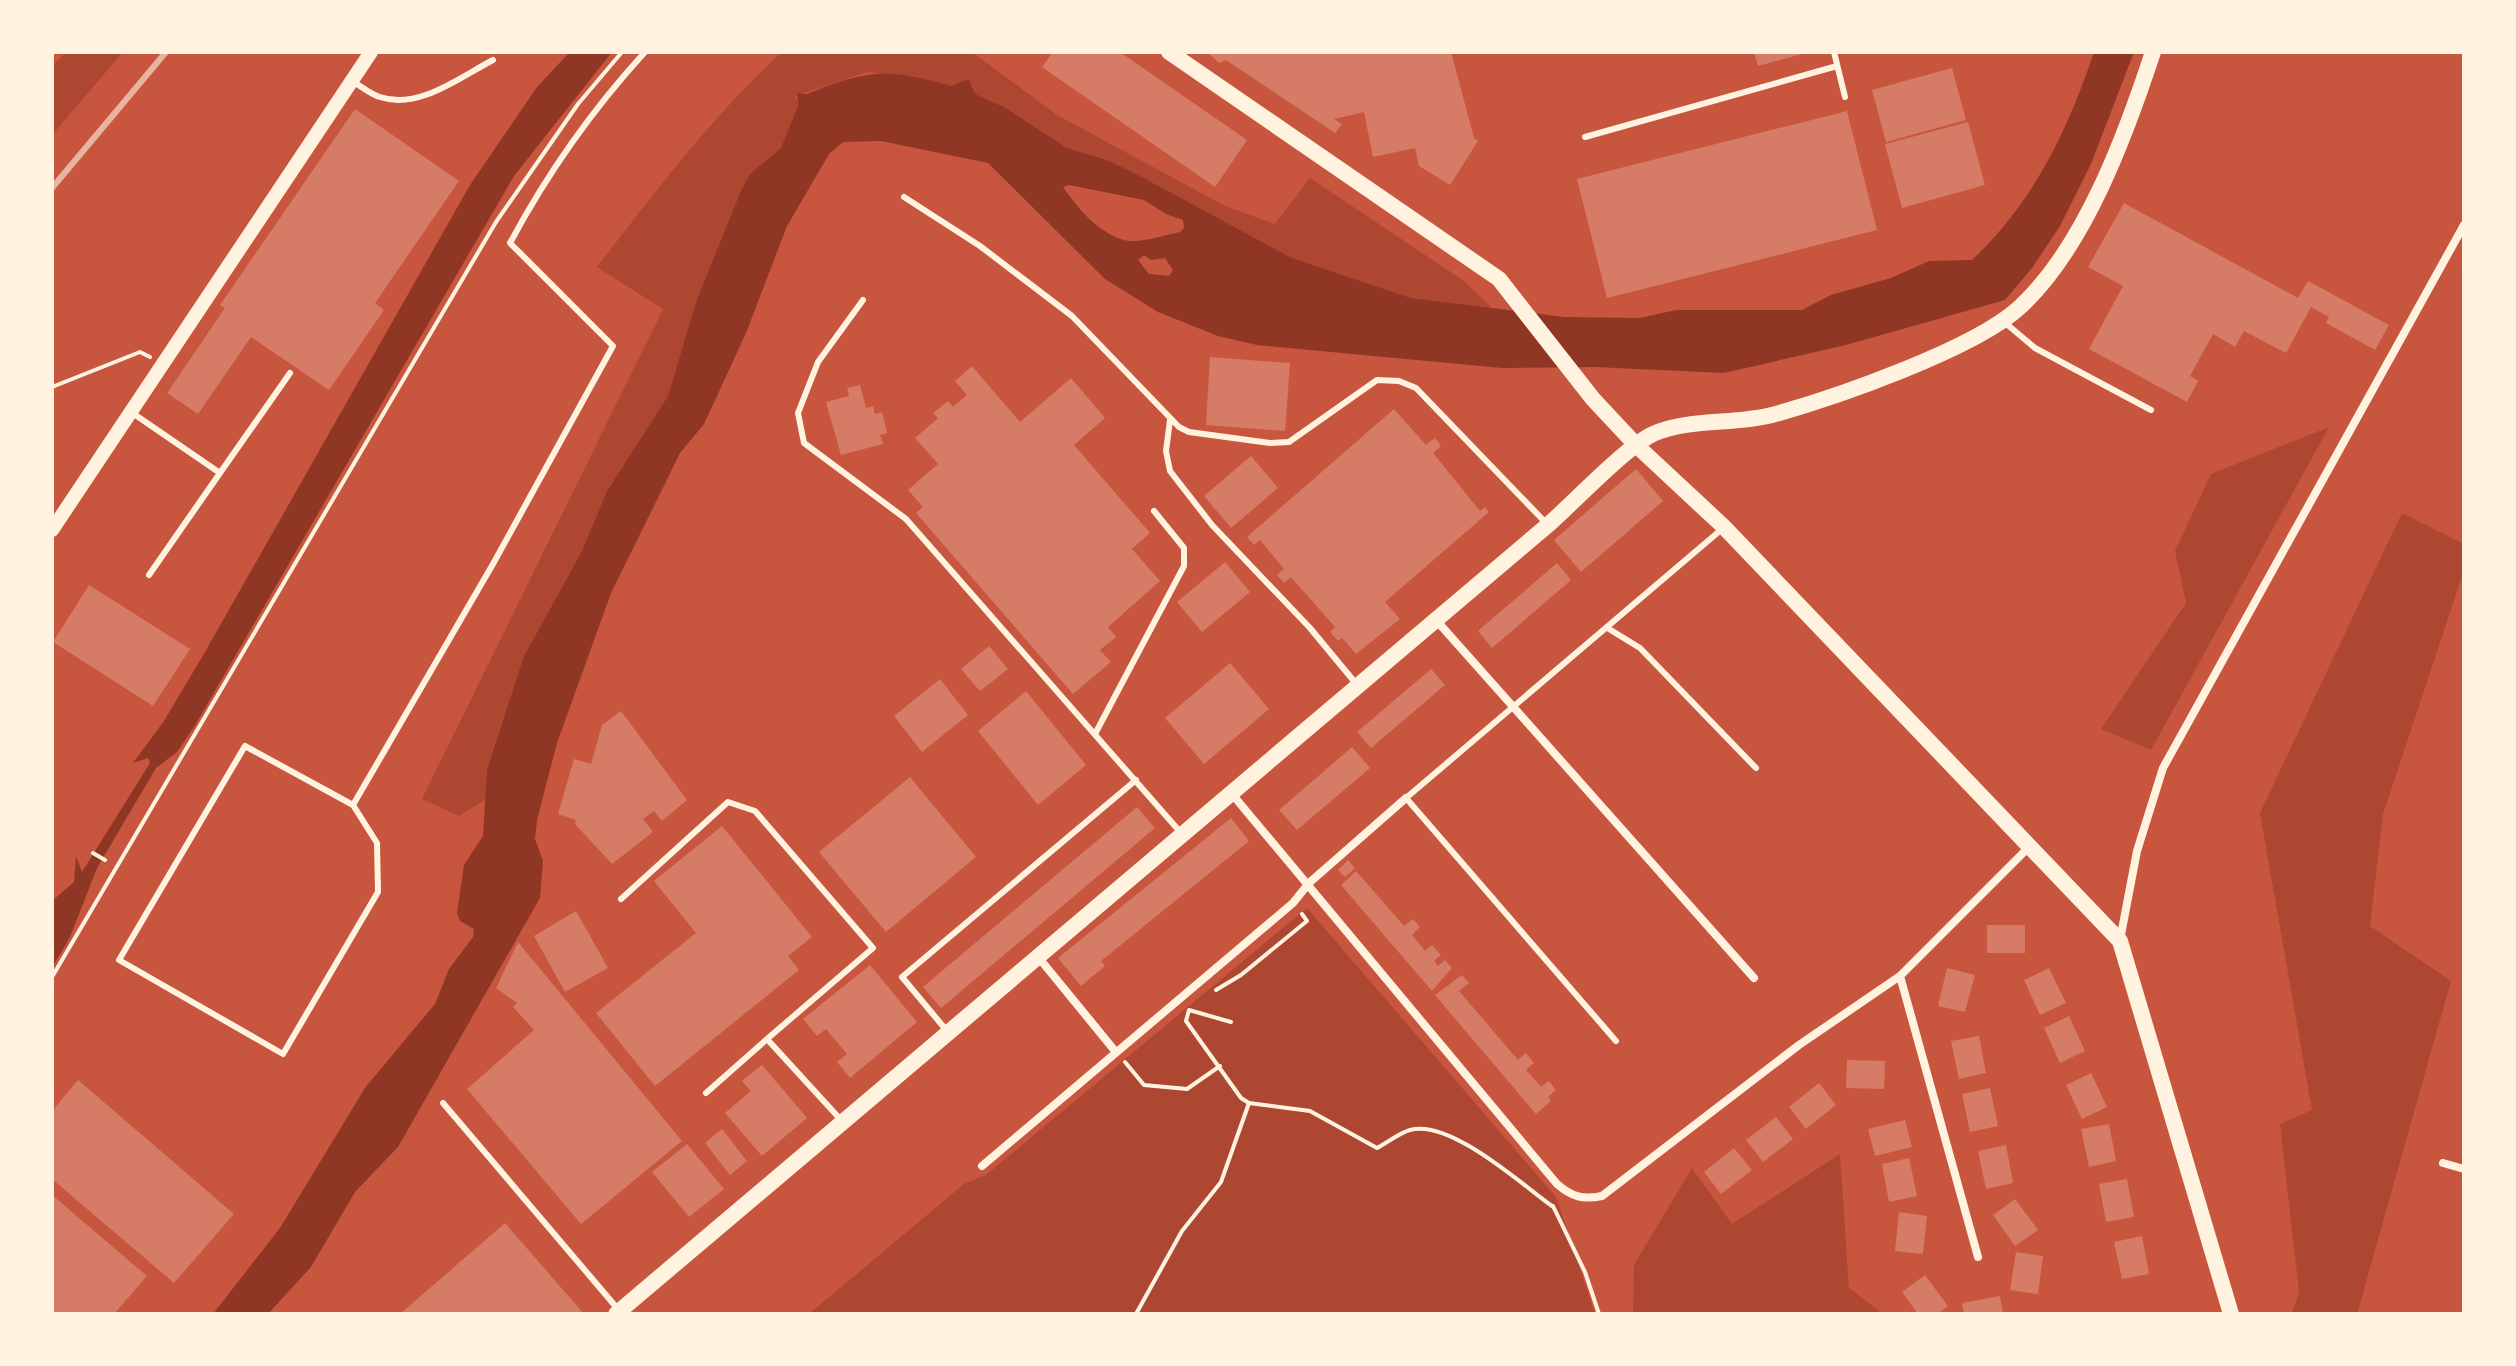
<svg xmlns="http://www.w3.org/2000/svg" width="2516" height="1366" font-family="Jost,sans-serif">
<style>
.green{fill:#ae4732}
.water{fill:#8f3625;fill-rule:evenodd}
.building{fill:#d67c66}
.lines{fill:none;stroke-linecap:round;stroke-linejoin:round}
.path{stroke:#fff3e0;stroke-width:4}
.service{stroke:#fff3e0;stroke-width:6}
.minor{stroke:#fff3e0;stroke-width:8}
.tertiary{stroke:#fff3e0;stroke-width:14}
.secondary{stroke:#fff3e0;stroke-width:16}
.rail{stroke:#e9b49f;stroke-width:6}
</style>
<rect width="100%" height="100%" fill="#c8553d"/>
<path class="green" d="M66,52H123L52,135V66Z
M782,52H972L1057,115L1225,206L1275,224L1310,178L1464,281L1493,309L1411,298L1292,258L1140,176L1107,160L1067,148L1004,107L977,95L973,85L952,86L925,79L867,72L795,96L798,104L781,148L750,174L740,193L696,302L668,396L607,491L582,551L524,656L487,768L486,799L459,816L422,799L663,309L597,267C655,192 712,116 782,52Z
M2329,427L2151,750L2101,729L2186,603L2175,551L2211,474Z
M2402,513L2464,544V570L2383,814L2370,926L2451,981L2357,1314H2292L2299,1292L2280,1124L2312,1110L2260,813Z
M1307,908L1556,1197L1595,1314H809L964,1184L986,1175Z
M1840,1154L1849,1288L1883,1314H1633L1634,1265L1692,1168L1732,1224Z"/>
<path class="water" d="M570,52H612L514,176L194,727L177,752L156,768L97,868L70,937L52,968V901L74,882L76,856L82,872L150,763L148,758L133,763L164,721L205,652L470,185L537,87Z
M2094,52H2134L2091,164L2060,226L2032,268L2005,300L1846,345L1724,373L1595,367L1502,368L1257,345L1218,336L1158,312L1105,279L988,163L881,141L843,142L829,154L787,226L746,333L704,424L680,453L611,593L557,743L537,820L535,839L543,861L540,898L398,1147L355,1192L311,1267L268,1314H213L280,1228L365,1088L435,1004L449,969L473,937L474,929L460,921L457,913L464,865L483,836L487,769L524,656L582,551L607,491L668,396L696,302L740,193L750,174L781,148L798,105L797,93L807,94C868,69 888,68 952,86L968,79L977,95L1004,107L1067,148L1107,160L1140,176L1292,258L1411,298L1564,317L1640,318L1676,310H1802L1831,295L1891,278L1929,261L1972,260C2033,203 2068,130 2094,52ZM1069,185L1144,200L1166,214L1183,220L1184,228L1180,232C1165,235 1145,242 1130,241C1103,238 1078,209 1063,187ZM1144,255L1151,260L1165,258L1173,270L1169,276L1149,274L1138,260Z"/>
<path class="building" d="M1053,52H1120L1247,140L1215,187L1042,67Z
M1207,52H1451L1474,138L1478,141L1450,185L1419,166L1415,148L1373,157L1364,112L1334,119L1342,124L1335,133L1226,60L1219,63Z
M1754,52H1806V53L1758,66Z
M1952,68L1966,120L1886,142L1872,90Z
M355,109L459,181L375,303L384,310L329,390L251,337L198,414L167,393L225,308L220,305Z
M1847,111L1877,230L1607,298L1577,179Z
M1968,122L1985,185L1902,208L1885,144Z
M2124,203L2298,298L2308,281L2389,325L2375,350L2326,323L2329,317L2311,307L2286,353L2244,331L2235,347L2213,334L2190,376L2198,381L2187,402L2089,349L2123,286L2088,267Z
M1210,357L1290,363L1285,431L1206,425Z
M972,366L1020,422L1071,378L1105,418L1074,445L1150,533L1132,549L1160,581L1108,627L1116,637L1100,650L1111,662L1073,694L916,513L923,507L908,490L938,464L915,438L938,418L933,413L948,401L953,407L967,395L955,381Z
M860,385L866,408L873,406L875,414L882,412L887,433L880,435L883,444L841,455L826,402L849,396L847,388Z
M1394,409L1426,445L1435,438L1441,446L1433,453L1480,511L1485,507L1489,512L1385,602L1400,619L1356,654L1342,638L1338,641L1330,632L1335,627L1291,577L1284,583L1277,575L1284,569L1260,540L1254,545L1247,537Z
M1251,456L1278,488L1231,528L1204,496Z
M1636,469L1663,501L1581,572L1554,540Z
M1225,562L1250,592L1202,632L1177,602Z
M1557,563L1571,580L1492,648L1478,631Z
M89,585L190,649L153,706L53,642Z
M989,646L1008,669L980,691L961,669Z
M1230,663L1269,709L1204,764L1165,718Z
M1431,669L1445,685L1371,748L1357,732Z
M940,679L968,715L922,752L894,716Z
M1026,691L1086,765L1038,805L978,731Z
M621,711L687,800L662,821L654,811L643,819L653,832L612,864L575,824L576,820L558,814L574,759L591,764L602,725Z
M1352,747L1370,768L1297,830L1279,810Z
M910,777L976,857L886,932L819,852Z
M1137,807L1155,828L941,1008L923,987Z
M1231,818L1249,841L1101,961L1105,966L1081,986L1058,958Z
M722,826L812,937L788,956L799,970L655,1086L596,1013L696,933L654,881Z
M1348,860L1355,868L1345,877L1338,870Z
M1356,871L1404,926L1413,919L1420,927L1412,935L1425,951L1432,945L1441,955L1434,961L1438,966L1445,960L1452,968L1432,991L1341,885Z
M576,911L608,968L565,992L534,936Z
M1987,925H2025V953H1987Z
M518,942L682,1141L581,1224L467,1089L534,1030L513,1007L517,1003L496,988Z
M870,965L917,1022L850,1078L837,1062L847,1054L826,1029L817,1036L803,1019Z
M1947,968L1975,975L1965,1012L1938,1006Z
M2049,968L2066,1003L2040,1015L2024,980Z
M1462,975L1469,983L1459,991L1518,1060L1526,1053L1534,1063L1526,1070L1541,1087L1549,1081L1556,1090L1548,1097L1551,1101L1536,1114L1435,995Z
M2069,1016L2085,1051L2060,1063L2044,1028Z
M1979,1036L1986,1073L1959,1079L1951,1041Z
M1847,1060L1885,1061L1884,1089L1846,1088Z
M762,1065L807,1118L762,1156L725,1113L751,1091L742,1081Z
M2091,1073L2107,1107L2082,1119L2066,1085Z
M78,1080L234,1214L174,1283L52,1179V1111Z
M1819,1083L1836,1105L1806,1129L1789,1107Z
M1990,1088L1998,1126L1970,1132L1962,1094Z
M1776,1117L1793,1139L1763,1162L1746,1140Z
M1905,1120L1912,1147L1875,1156L1868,1129Z
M2109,1124L2116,1161L2089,1167L2081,1129Z
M722,1129L747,1161L730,1175L705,1143Z
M687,1144L724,1189L689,1217L652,1172Z
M2006,1145L2013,1183L1986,1189L1978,1151Z
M1734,1148L1752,1170L1721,1194L1704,1172Z
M1909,1158L1917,1196L1889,1202L1882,1164Z
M2127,1179L2134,1217L2106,1222L2099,1184Z
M52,1195L147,1276L114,1314H52Z
M2015,1199L2038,1230L2015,1246L1993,1215Z
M1899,1212L1927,1216L1923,1254L1895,1251Z
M505,1223L584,1314H400Z
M2142,1236L2149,1274L2122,1279L2114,1242Z
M2016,1252L2043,1256L2038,1294L2010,1290Z
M1925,1275L1948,1306L1937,1314H1918L1902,1292Z
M2000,1296L2003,1314H1964L1962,1303Z"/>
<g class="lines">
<path class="path" d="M52,387L140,352L150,357
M93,853L105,860
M52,977L496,222L578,104L622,52
M1216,990L1241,975L1307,921L1302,914
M1231,1022L1189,1010L1186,1021L1241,1098L1249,1103L1310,1111L1377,1148C1387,1143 1399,1133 1410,1130C1450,1119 1521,1184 1552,1206
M1125,1062L1144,1085L1187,1089L1220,1066
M1553,1206L1585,1272L1599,1314
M1136,1314L1182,1231L1221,1182L1249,1103"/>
<path class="service" d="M1834,52L1845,97
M352,81C361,86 370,94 380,97C419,110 460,77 493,60
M1585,137L1837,66
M904,197L980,246L1072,316L1179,427L1189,432L1270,443L1289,442L1377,380L1399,381L1416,388L1546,523
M863,300L818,362L798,413L804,443L906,519L1182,834
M2003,321L2035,348L2151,410
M131,412L220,473L290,373
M1170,420L1166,451L1170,471L1212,525L1310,628L1358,686
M149,575L220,473
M1609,629L1640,648L1756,768
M1095,734L1184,566V548L1154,511
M245,746L353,805L377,843L378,892L283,1054L119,960Z
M353,805L493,564L613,346L510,243C547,174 592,110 645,52
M621,899L728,802L755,811L873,948L767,1039L841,1120
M947,1031L902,977L1136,780
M1616,1041L1406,798L1722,529
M706,1093L767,1039
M443,1103L617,1308"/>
<path class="minor" d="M1436,620L1754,978
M1232,794L1557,1184C1572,1197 1583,1200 1602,1196L1799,1045L1900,976L2030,846
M2120,940L2137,851L2163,768L2464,225
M1039,958L1115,1051
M1900,976L1978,1257
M2443,1163L2464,1169
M982,1166L1293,903L1309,883L1406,798"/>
<path class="tertiary" d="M52,530L371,52"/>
<path class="secondary" d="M1169,52L1499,279L1593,399L1636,445L1724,527L2120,941L2231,1314
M616,1314L1548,525C1572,504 1627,446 1653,434C1690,418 1733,425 1772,415C1834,398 1975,349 2020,307C2085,247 2126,134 2153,52"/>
<path class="rail" d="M52,188L166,52"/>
</g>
<rect width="2516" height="1366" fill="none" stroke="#fff3e0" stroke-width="108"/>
</svg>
